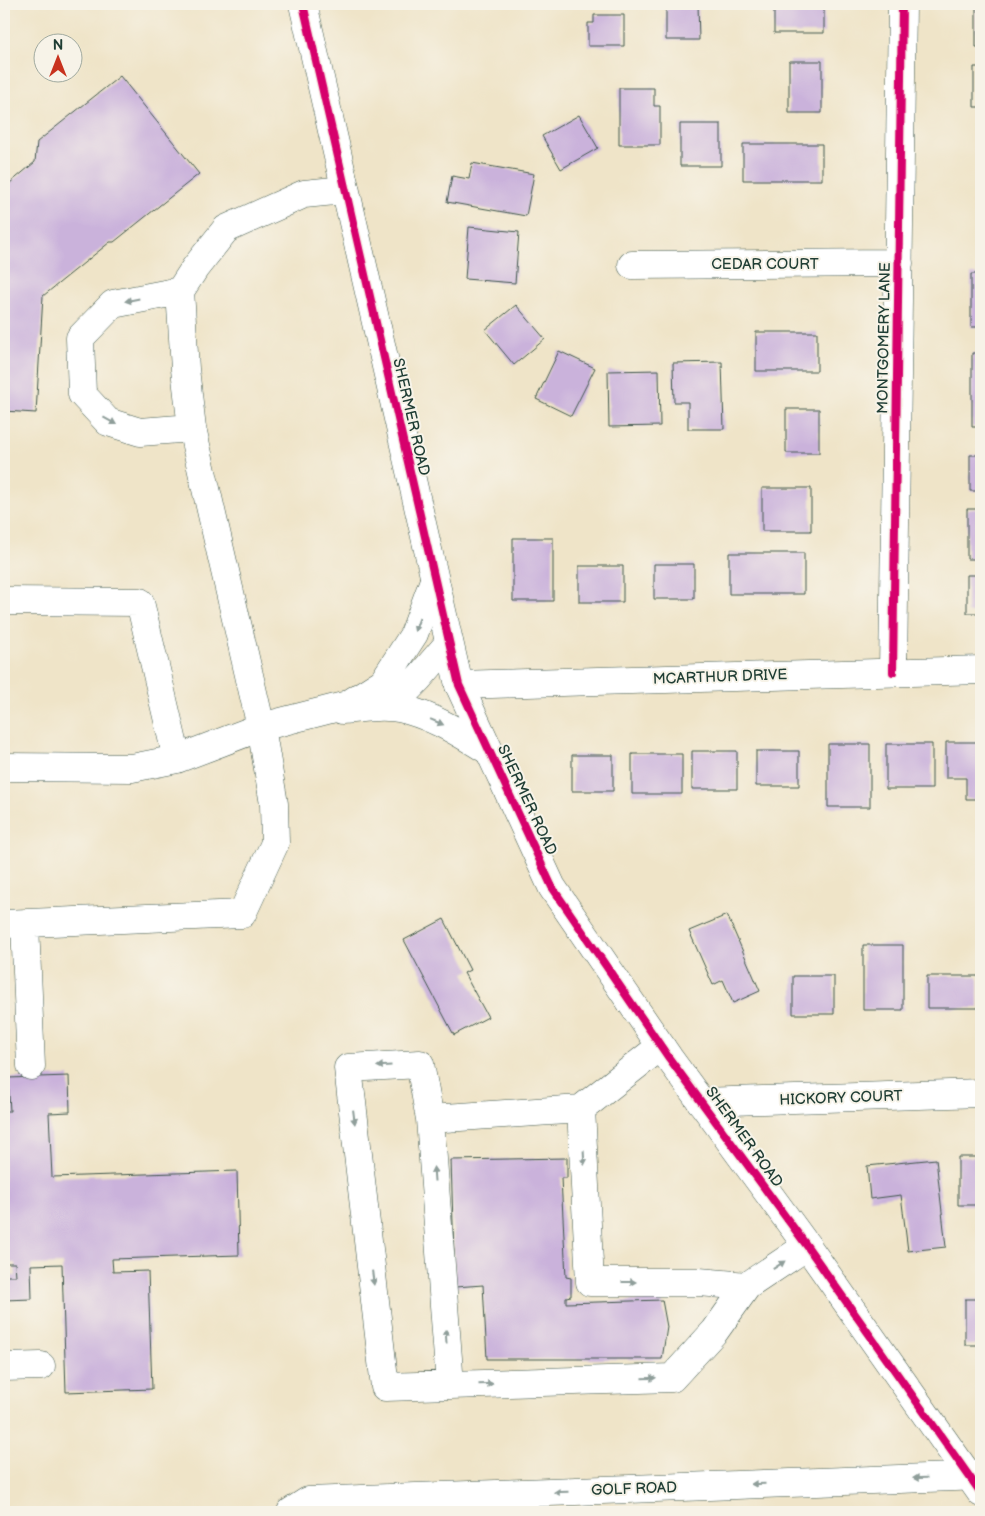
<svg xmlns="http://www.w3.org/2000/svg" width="985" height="1516" font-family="'Balsamiq Sans',sans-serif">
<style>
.building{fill:#cab2db}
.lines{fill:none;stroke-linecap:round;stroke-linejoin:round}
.minor-casing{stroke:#3e564a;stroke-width:29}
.major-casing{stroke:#3e564a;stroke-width:29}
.minor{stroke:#fff;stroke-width:28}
.major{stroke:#fff;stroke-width:28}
.cycleway-casing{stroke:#f7f3e8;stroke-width:11}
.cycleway{stroke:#d6006c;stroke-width:8}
.oneway{fill:#8f9e9a}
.labels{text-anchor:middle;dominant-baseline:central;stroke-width:4;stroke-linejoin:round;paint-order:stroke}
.street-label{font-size:15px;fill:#1f3d34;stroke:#f7f3e8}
</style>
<rect width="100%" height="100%" fill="#f7f3e8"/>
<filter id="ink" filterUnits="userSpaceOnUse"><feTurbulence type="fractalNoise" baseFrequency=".02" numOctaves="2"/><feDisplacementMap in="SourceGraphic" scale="10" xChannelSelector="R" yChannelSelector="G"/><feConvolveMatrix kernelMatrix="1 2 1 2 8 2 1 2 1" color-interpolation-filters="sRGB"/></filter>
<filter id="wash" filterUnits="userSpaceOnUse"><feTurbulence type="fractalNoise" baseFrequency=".0096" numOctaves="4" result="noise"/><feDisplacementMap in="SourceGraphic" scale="20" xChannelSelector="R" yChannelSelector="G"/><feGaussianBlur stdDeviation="1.12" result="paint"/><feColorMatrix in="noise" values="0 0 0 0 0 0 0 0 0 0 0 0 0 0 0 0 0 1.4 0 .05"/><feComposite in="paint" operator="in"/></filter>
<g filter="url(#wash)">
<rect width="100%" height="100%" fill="#efe4c8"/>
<g id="blocks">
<path class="building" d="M666,4H698L699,40H666Z
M774,4H824V33H774Z
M976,4H981V47H976Z
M594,15H624V46H588V23H594Z
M789,61H822V113H789Z
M974,67H981V107H974Z
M120,76L199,174L114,242H110L43,296L36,413L4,411V188L35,162L37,142Z
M619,88H654V106H660V145H619Z
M579,115L598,148L561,169L542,136Z
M680,124H721V166H680Z
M979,127H981V168H979Z
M743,144H822V180H743Z
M472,163L534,174L526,216L447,202L452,176L469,179Z
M469,227L519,232L515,283L465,279Z
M971,274H981V327H971Z
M516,305L545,339L514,365L485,330Z
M756,332H817V371H756Z
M559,351L595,368L571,416L536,399Z
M972,353H981V427H972Z
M722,362L724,429H688V402H674L673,363Z
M659,370L660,426L609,427L608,371Z
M786,409H819V453H786Z
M970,455H981V491H970Z
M762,488H811V531H762Z
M967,509H981V559H967Z
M513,538H553V601H513Z
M729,553H804V594H729Z
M654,564H694V599H654Z
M579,566H623V602H579Z
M967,575H981V613H967Z
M946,742H981V799H966V778H946Z
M828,744H870V807H828Z
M886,744H932V789H886Z
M692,751H737V789H692Z
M756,751H799V786H756Z
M632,754H682V794H632Z
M572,755H613V791H572Z
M727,915L760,991L733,1003L723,980L713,985L689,931Z
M444,919L470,970L464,973L488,1017L454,1035L404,940Z
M863,945H903V1010H863Z
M793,976H834V1014H793Z
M927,976H978V1008H927Z
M69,1076L70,1112L49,1113L52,1177L237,1171L239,1255L112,1259L113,1272L148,1271L152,1389L66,1392L62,1264L31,1265L32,1299L4,1300V1276H16L15,1263H4V1111H10L8,1078Z
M958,1157H981V1205H958Z
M567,1158V1178H561L566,1277L571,1278V1296L566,1297V1303L662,1300L667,1327L662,1359H487L483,1285L455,1287L451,1160Z
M936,1159L946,1247L908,1251L901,1195L870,1199L867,1166Z
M965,1299H981V1345H965Z"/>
</g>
</g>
<g filter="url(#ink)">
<use href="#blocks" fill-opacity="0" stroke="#3e564a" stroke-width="1"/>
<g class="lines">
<defs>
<path id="minor" d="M345,190L304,194L226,229L195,268L180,291L185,369L192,428L261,727L347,705L383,682L414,634L434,580
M632,265L899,263
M180,291L113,304L80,338L82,394L108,422L140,432L192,428
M4,601L140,602L177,759
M893,672L902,4
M459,685L981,670
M391,707L418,679L449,643
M342,710C357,709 372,706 388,707C420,708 462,734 489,751
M4,767L132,768L177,759L261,727L274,804L275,843L242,914L4,924
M25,924L31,1066
M701,1102L981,1093
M581,1109L590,1282H699L747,1286
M430,1119L581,1109L661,1046
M4,1367L41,1366
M450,1385L430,1119L420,1064L348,1068L385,1387L672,1378L715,1331L747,1286L807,1246"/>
<path id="major" d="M303,4L459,685L552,887L669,1058L807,1246L981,1493
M291,1512L308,1501L981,1476"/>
</defs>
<use href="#minor" class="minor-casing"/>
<use href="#major" class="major-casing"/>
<use href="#minor" class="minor"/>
<use href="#major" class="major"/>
<defs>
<path id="cycleway" d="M303,4L459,685L552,887L669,1058L807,1246L981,1493
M893,672L902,4"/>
</defs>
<use href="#cycleway" class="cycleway-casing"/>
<use href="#cycleway" class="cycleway"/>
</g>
<defs><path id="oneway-solid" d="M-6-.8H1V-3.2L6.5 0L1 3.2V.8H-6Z" transform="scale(1.25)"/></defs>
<g class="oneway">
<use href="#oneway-solid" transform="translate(132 300) rotate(169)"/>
<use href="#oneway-solid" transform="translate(110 421) rotate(29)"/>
<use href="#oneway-solid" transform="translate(417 625) rotate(110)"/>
<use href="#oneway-solid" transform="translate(437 722) rotate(23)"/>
<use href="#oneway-solid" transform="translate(384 1066) rotate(177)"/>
<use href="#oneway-solid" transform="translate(354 1117) rotate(83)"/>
<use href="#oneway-solid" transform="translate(584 1158) rotate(87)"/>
<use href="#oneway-solid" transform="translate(434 1174) rotate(-94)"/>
<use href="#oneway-solid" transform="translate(779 1265) rotate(-34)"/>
<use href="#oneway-solid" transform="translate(373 1278) rotate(83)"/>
<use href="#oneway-solid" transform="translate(629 1282)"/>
<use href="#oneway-solid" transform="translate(446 1336) rotate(-94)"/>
<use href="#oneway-solid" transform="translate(649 1378) rotate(-2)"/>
<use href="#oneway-solid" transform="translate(486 1384) rotate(-2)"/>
<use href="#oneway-solid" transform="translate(920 1478) rotate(178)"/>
<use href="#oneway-solid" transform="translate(758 1484) rotate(178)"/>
<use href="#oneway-solid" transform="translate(561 1492) rotate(178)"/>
</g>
</g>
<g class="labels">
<g class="street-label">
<text x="765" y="264">CEDAR COURT</text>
<text transform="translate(884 338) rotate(-89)">MONTGOMERY LANE</text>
<text transform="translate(411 417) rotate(77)">SHERMER ROAD</text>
<text transform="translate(720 677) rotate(-2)">MCARTHUR DRIVE</text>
<text transform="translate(527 800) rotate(65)">SHERMER ROAD</text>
<text transform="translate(841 1098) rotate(-2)">HICKORY COURT</text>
<text transform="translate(744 1137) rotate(54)">SHERMER ROAD</text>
<text transform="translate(634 1489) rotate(-2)">GOLF ROAD</text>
</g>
</g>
<rect width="985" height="1516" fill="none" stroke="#f7f3e8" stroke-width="20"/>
<g transform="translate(58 58)"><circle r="24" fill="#f7f3e8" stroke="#a1aaa0"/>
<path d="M0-4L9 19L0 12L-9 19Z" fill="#c8321e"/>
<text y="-8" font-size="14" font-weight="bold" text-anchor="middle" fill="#1f3d34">N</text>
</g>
</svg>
